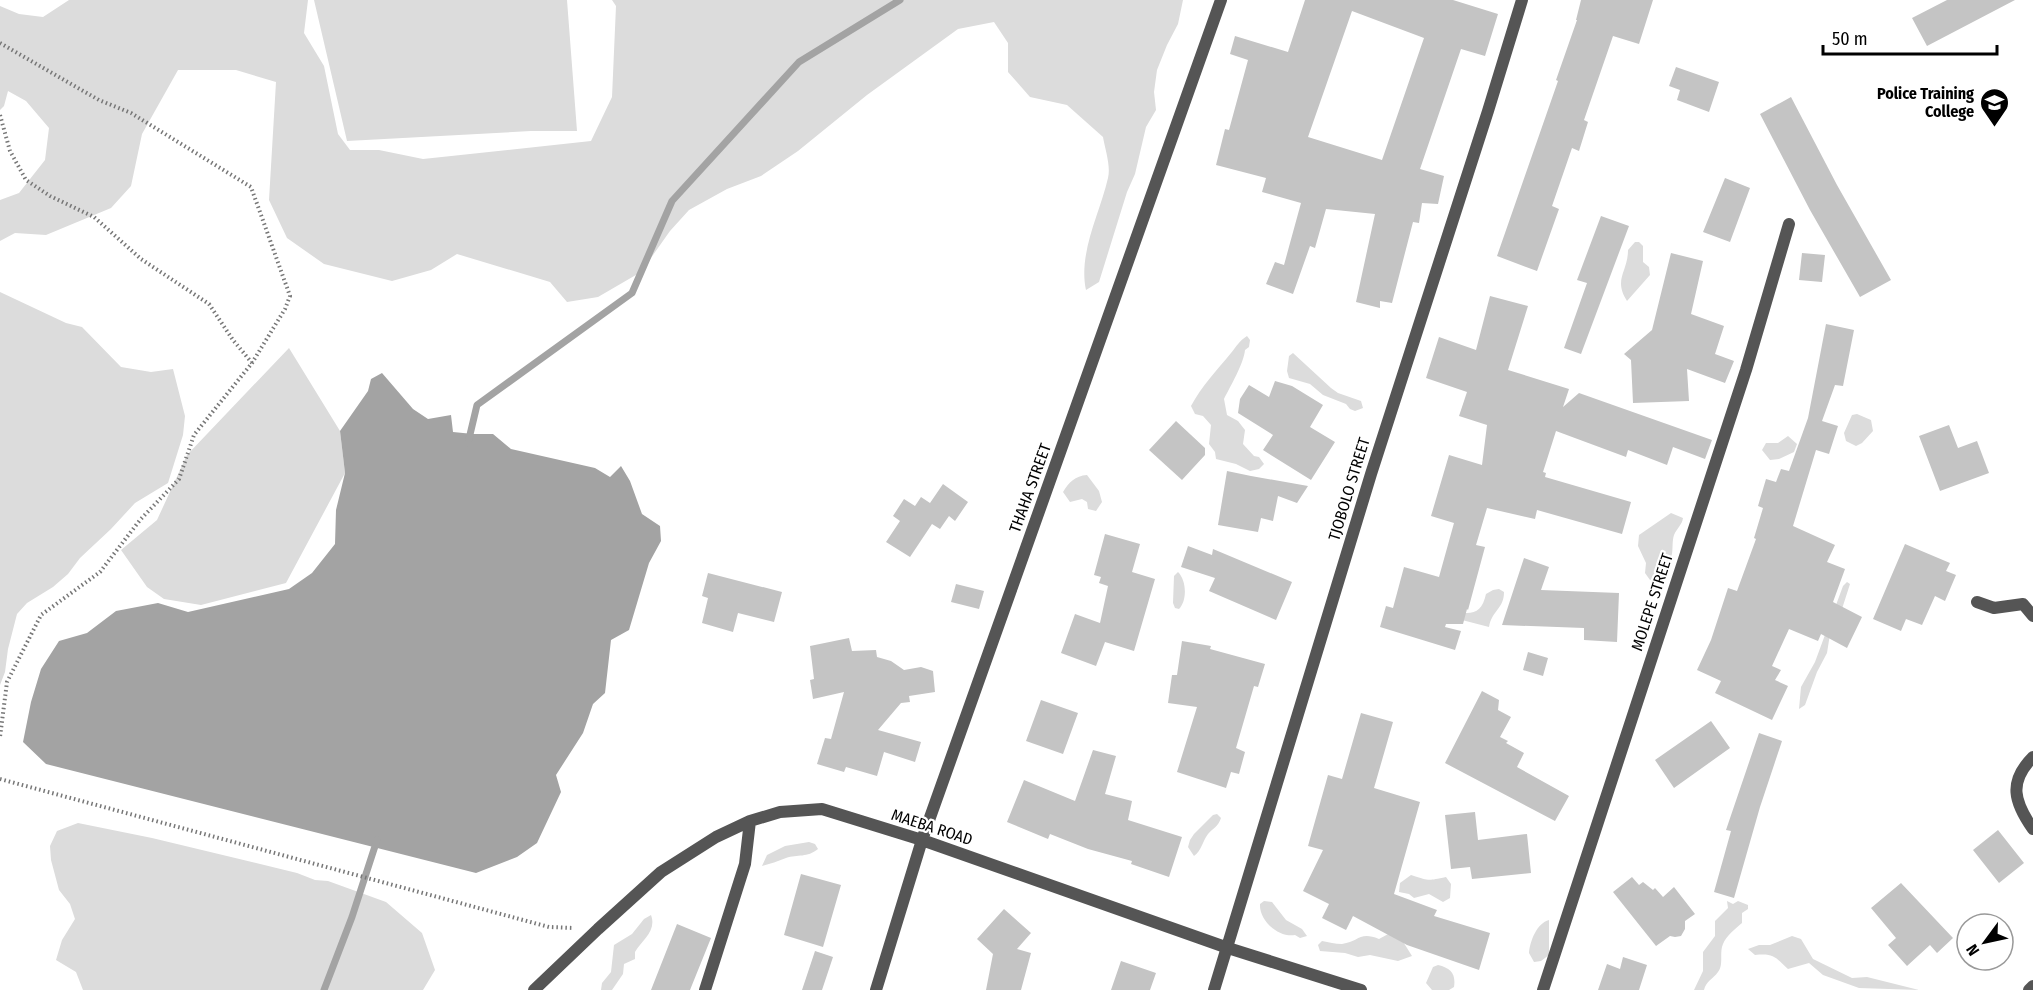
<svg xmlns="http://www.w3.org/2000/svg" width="2033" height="990" font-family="'Fira Sans Condensed',sans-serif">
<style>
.green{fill:#dcdcdc}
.water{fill:#a3a3a3}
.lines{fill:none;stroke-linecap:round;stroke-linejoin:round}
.stream{stroke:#a3a3a3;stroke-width:7}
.building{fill:#c4c4c4;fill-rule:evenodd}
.path{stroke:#777;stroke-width:4;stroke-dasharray:1.5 3;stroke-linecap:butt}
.street{stroke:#555;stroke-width:12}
.labels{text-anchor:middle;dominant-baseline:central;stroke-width:4.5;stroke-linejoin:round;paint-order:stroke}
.poi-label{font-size:16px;font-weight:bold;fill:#000;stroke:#fff;text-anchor:end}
.street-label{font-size:16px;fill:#000;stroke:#fff}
</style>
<rect width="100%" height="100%" fill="#fff"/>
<path class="green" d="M69,0H308L304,33L324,66L338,134L350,150H379L423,159L591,141L612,97L616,6L612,0H1183L1178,24L1167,45L1157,70L1154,92L1156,110L1146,127L1135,174L1127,192L1099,282L1086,290C1078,253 1100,213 1108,178C1111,166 1105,149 1103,137L1067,105L1030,97L1008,72V43L994,22L958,29L867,95L798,151L761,176L727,189L689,210L670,231L641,272L598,297L567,302L550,282L457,254L431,270L392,281L324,264L287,238L269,200L276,82L236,70H178L142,134L131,186L111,208L46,235L15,233L0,241V200L19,193L45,160L49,128L26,101L8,91L4,106L0,110V6L19,14L43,17Z
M314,0H567L577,131H531L347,141Z
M1635,242H1639L1643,246V262L1649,267L1650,275L1627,301C1613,279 1628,272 1628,250Z
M0,292L66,323L82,327L121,367L151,372L173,369L185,416L183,435L168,483L135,503L111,529L80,558L68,574L53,587L27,603L17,614L8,649L5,672L0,685Z
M1247,336L1250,340L1249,347L1245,350C1244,363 1230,387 1224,399L1227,415L1238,421L1245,430L1243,444L1254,456L1259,457L1264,464L1259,469L1250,471L1236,464L1216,459L1215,452L1209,444L1211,425L1203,416L1195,414L1191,406C1201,387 1217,370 1231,353C1237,346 1239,341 1247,336Z
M289,348L340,431L345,473L286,583L201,605L164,599L147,587L121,550L157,520L187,455Z
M1293,353L1331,388L1338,393L1361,401L1363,408L1355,411L1350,409L1346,404L1323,395L1310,384L1289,378L1287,371L1289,356Z
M1857,414L1871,420L1873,431L1862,443L1856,446L1846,441L1844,433L1852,415Z
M1788,436L1797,444L1794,452L1779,459L1770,460L1762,450L1766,443H1778Z
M1087,475L1099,491L1102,502L1096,511L1088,509L1087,502L1082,499L1070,502L1063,492C1069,482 1075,476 1087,475Z
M1671,513L1683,518C1682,525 1677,528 1674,535C1672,541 1673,548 1672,554C1669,565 1660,576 1650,580L1645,573L1646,563L1638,546L1639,535Z
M1178,572C1187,581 1187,601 1179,609L1175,608L1173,603L1174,576Z
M1847,582L1850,584L1841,612L1830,634L1827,653L1817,672L1805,705L1799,709L1801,687L1815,662L1843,586Z
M1499,589L1504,592C1504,609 1492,610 1489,627L1462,620L1457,612C1474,615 1482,612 1486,594L1493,590Z
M1217,814L1221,818C1218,827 1213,828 1208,834C1202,842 1202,850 1194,856L1188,847L1190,840L1194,834L1213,815Z
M78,823L152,838L297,873L315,880L328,881L386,902L422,933L435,970L423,990H83L76,972L56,960L62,940L75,919L70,904L59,890L51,860L50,846L57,831Z
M809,842L815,844L818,849C807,858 798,854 786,858C778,861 770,864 762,866L767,855L785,846Z
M1411,875C1431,881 1426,881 1446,877L1451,884L1450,898L1443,902L1429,894L1414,898L1409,894L1399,892L1400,883Z
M1264,901L1272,902L1286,920L1302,929L1307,936L1300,938L1295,935C1279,938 1259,921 1260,904Z
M1727,901L1733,904L1738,901L1748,905V909L1742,913V923C1735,929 1726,936 1723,944C1719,953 1724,964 1718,972C1713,979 1706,981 1704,990H1694L1703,971V952L1715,936V921L1728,908Z
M651,915C657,931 642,940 635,952V959L624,964L623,974L612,990H601L602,983L611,972L614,945L632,934L644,919Z
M1549,920V955L1541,961L1534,962L1529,953C1530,941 1537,923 1549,920Z
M1390,933L1402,940L1412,956L1398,961L1370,955L1358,957L1345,953L1320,951L1318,945L1322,941C1329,942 1335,944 1342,944C1359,942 1359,931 1379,939Z
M1792,936L1801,939L1813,959L1852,978L1867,977L1919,990L1859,988L1823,975L1809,963L1788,969C1775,957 1774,953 1755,955L1748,949L1759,945H1770Z
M1438,965C1451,968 1456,974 1454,987L1449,990H1432L1426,983L1433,967Z"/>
<path class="water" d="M382,373L413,409L428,419L451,415L453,432L473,434H493L511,449L595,468L610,477L621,466L630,481L642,514L660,526L661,541L649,563L629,630L611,640L605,693L593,704L583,733L556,775L561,792L537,843L517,857L476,873L46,764L23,742L31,702L41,669L59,641L87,633L116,611L158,603L188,612L289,589L312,573L335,544L336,510L345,473L340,431L368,391L371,379Z"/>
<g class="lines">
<path class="stream" d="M468,443L477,405L632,293L672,201L799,62L900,0
M324,990L352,917L377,840"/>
</g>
<path class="building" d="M1305,0H1453L1498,14L1485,56L1461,49L1420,169L1444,176L1438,204L1422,203L1419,223L1413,222L1392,303L1380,301V308L1356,302L1375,214L1326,209L1315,248L1310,246L1293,294L1266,284L1275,262L1284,265L1301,203L1262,192L1266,178L1216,165L1225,129L1229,130L1248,60L1230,54L1235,36L1288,52ZM1352,11L1424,38L1382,160L1308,137Z
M1581,0H1653L1639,44L1613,36L1584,120L1588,122L1579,151L1572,148L1552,206L1559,209L1537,271L1497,256L1558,81L1556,80L1577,20H1576Z
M1947,0H2015L1927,46L1912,18Z
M1676,67L1719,82L1709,112L1677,100L1680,90L1669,86Z
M1791,97L1837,185L1891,280L1860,297L1810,210L1760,114Z
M1725,178L1750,188L1730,242L1703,232Z
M1601,216L1629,226L1581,354L1564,348L1587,283L1577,280Z
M1671,253L1703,261L1691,314L1724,326L1715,354L1734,361L1725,383L1687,369L1689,401L1633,403L1631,360L1624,354L1652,330Z
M1802,253L1825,255L1822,282L1799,280Z
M1490,296L1528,306L1508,370L1569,389L1563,407L1579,393L1712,440L1705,459L1673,447L1667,465L1628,450L1626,457L1556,431L1543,472L1546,473L1545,477L1631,502L1622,534L1537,510L1535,519L1487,508L1476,545L1485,547L1468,610L1467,609L1463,624H1446L1445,627L1461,631L1455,650L1380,627L1386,606L1393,608L1404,567L1439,577L1454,523L1431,516L1449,455L1482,465L1487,425L1459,416L1467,392L1426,378L1439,337L1476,350Z
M1826,324L1854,330L1843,386L1835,385L1822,421L1838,426L1829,454L1816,450L1793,526L1835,545L1827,562L1845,569L1833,602L1862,617L1847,648L1821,634L1818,641L1789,629L1772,666L1781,670L1775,680L1788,686L1772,720L1715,693L1721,681L1697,670L1711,640L1728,588L1737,591L1756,539L1754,538L1763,508L1758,506L1766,479L1776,482L1781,469L1789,471L1808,418Z
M1275,381L1292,386L1323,405L1310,427L1335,442L1311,480L1263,450L1273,435L1238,413L1240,399L1249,385L1269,397Z
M1176,421L1205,448V455L1182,480L1149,450Z
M1949,425L1958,448L1977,441L1989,473L1940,491L1919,436Z
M1227,471L1251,476L1308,486L1297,503L1278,496L1273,521L1261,518L1258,532L1218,525Z
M943,484L968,502L955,521L949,516L940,529L932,524L910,557L886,542L900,521L893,516L904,499L915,506L921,497L930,503Z
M1105,534L1140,544L1132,572L1155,579L1134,651L1105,642L1096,666L1061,653L1075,614L1100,623L1108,586L1099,583L1101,577L1094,575Z
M1905,544L1950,563L1946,571L1956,575L1945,601L1935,596L1922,625L1906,619L1901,631L1873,619Z
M1188,546L1212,555L1213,549L1292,582L1276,620L1209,591L1215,578L1181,567Z
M1524,558L1549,567L1541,590L1619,593L1617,642L1584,640V628L1502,625Z
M708,573L782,592L774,622L738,613L733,632L702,623L708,598L702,596Z
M956,584L984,591L979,609L951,602Z
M849,638L852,651L876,650L877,657L891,661L904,670L921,667L933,671L935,692L909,696L910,702L901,703L878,730L921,742L915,762L884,752L877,776L846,767L844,772L817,764L825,738L831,739L844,692L813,699L810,680L814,679L810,646Z
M1182,641L1211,646L1210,649L1265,664L1258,687L1254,686L1236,748L1245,752L1239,774L1231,772L1226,788L1177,772L1197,707L1168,703L1172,675H1177Z
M1528,652L1548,658L1543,676L1523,670Z
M1482,691L1499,700L1498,710L1511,717L1500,737L1508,741L1506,743L1524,753L1517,767L1569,796L1555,821L1445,763Z
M1041,700L1078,713L1063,754L1026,741Z
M1361,713L1393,722L1374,788L1420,802L1394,894L1437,910L1434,916L1490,933L1479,970L1407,945L1353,916L1346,930L1322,918L1329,904L1303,891L1323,850L1308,846L1328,775L1342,779Z
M1711,721L1730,748L1674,788L1655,760Z
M1759,733L1782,741L1760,807L1734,898L1714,892L1731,831L1726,830Z
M1093,750L1116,756L1105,794L1132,801L1128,820L1182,837L1169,877L1131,864L1132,861L1088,849L1050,834L1048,839L1007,822L1024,780L1075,801Z
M1475,812L1478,840L1527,834L1531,873L1472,879L1470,867L1451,869L1445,815Z
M1998,830L2024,863L1999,883L1973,850Z
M801,874L841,885L823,947L784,935Z
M1632,877L1639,885L1643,882L1653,890L1655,888L1663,897L1674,887L1695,914L1685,921V929L1681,936L1675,937L1670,936L1656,946L1613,892Z
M1901,883L1953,938L1937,953L1930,945L1907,966L1888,945L1896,938L1871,908Z
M1004,909L1031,933L1017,949L1031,953L1021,990H986L993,954L977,939Z
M677,924L711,938L690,990H651Z
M815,951L833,957L822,990H802Z
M1623,957L1647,965L1639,990H1598L1607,964L1620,969Z
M1121,961L1156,973L1150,990H1111Z"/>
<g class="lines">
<path class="path" d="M0,43L99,100L131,113L251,187L290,296L285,309L252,363L194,435L179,479L140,520L100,572L41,615L7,682L0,737
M0,115L10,151L26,180L50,196L94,217L141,259L209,304L233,340L252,363
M0,779L549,927L573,928"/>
<path class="street" d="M1977,602L1994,608L2023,604L2033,616
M2033,757C2008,782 2014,802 2033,829
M534,990L598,929L661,872L716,837L750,821L780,812L822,809L922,840L1228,948L1361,990
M705,990L745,864L750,821
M876,990L922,840L1221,0
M1214,990L1371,474L1488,111L1522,0
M1543,990L1746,370L1789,224
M2029,990L2033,986"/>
</g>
<defs>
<symbol id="university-pin" viewBox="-11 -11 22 30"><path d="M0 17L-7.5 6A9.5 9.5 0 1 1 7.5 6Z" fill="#000" stroke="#fff"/><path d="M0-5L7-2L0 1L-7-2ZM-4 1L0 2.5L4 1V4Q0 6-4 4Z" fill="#fff"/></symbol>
</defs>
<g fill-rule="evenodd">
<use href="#university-pin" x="1978" y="86" width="33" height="45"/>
</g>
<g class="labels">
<g class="poi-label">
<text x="1974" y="93">Police Training<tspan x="1974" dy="18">College</tspan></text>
</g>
<g class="street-label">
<text transform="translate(1030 488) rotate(-70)">THAHA STREET</text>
<text transform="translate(1349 489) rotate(-73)">TJOBOLO STREET</text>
<text transform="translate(1652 602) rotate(-72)">MOLEPE STREET</text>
<text transform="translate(932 827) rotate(18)">MAEBA ROAD</text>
</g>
</g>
<g transform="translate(1985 942) rotate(237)"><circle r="28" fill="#ffffff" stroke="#999999" stroke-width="1.5"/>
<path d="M0-4.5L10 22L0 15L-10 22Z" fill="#000000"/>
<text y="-9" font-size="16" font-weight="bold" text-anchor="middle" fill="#000000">N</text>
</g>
<path d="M1823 45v9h174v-9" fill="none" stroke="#000000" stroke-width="3"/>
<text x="1832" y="45" font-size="18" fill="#000000" stroke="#ffffff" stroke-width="4.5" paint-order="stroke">50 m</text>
</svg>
